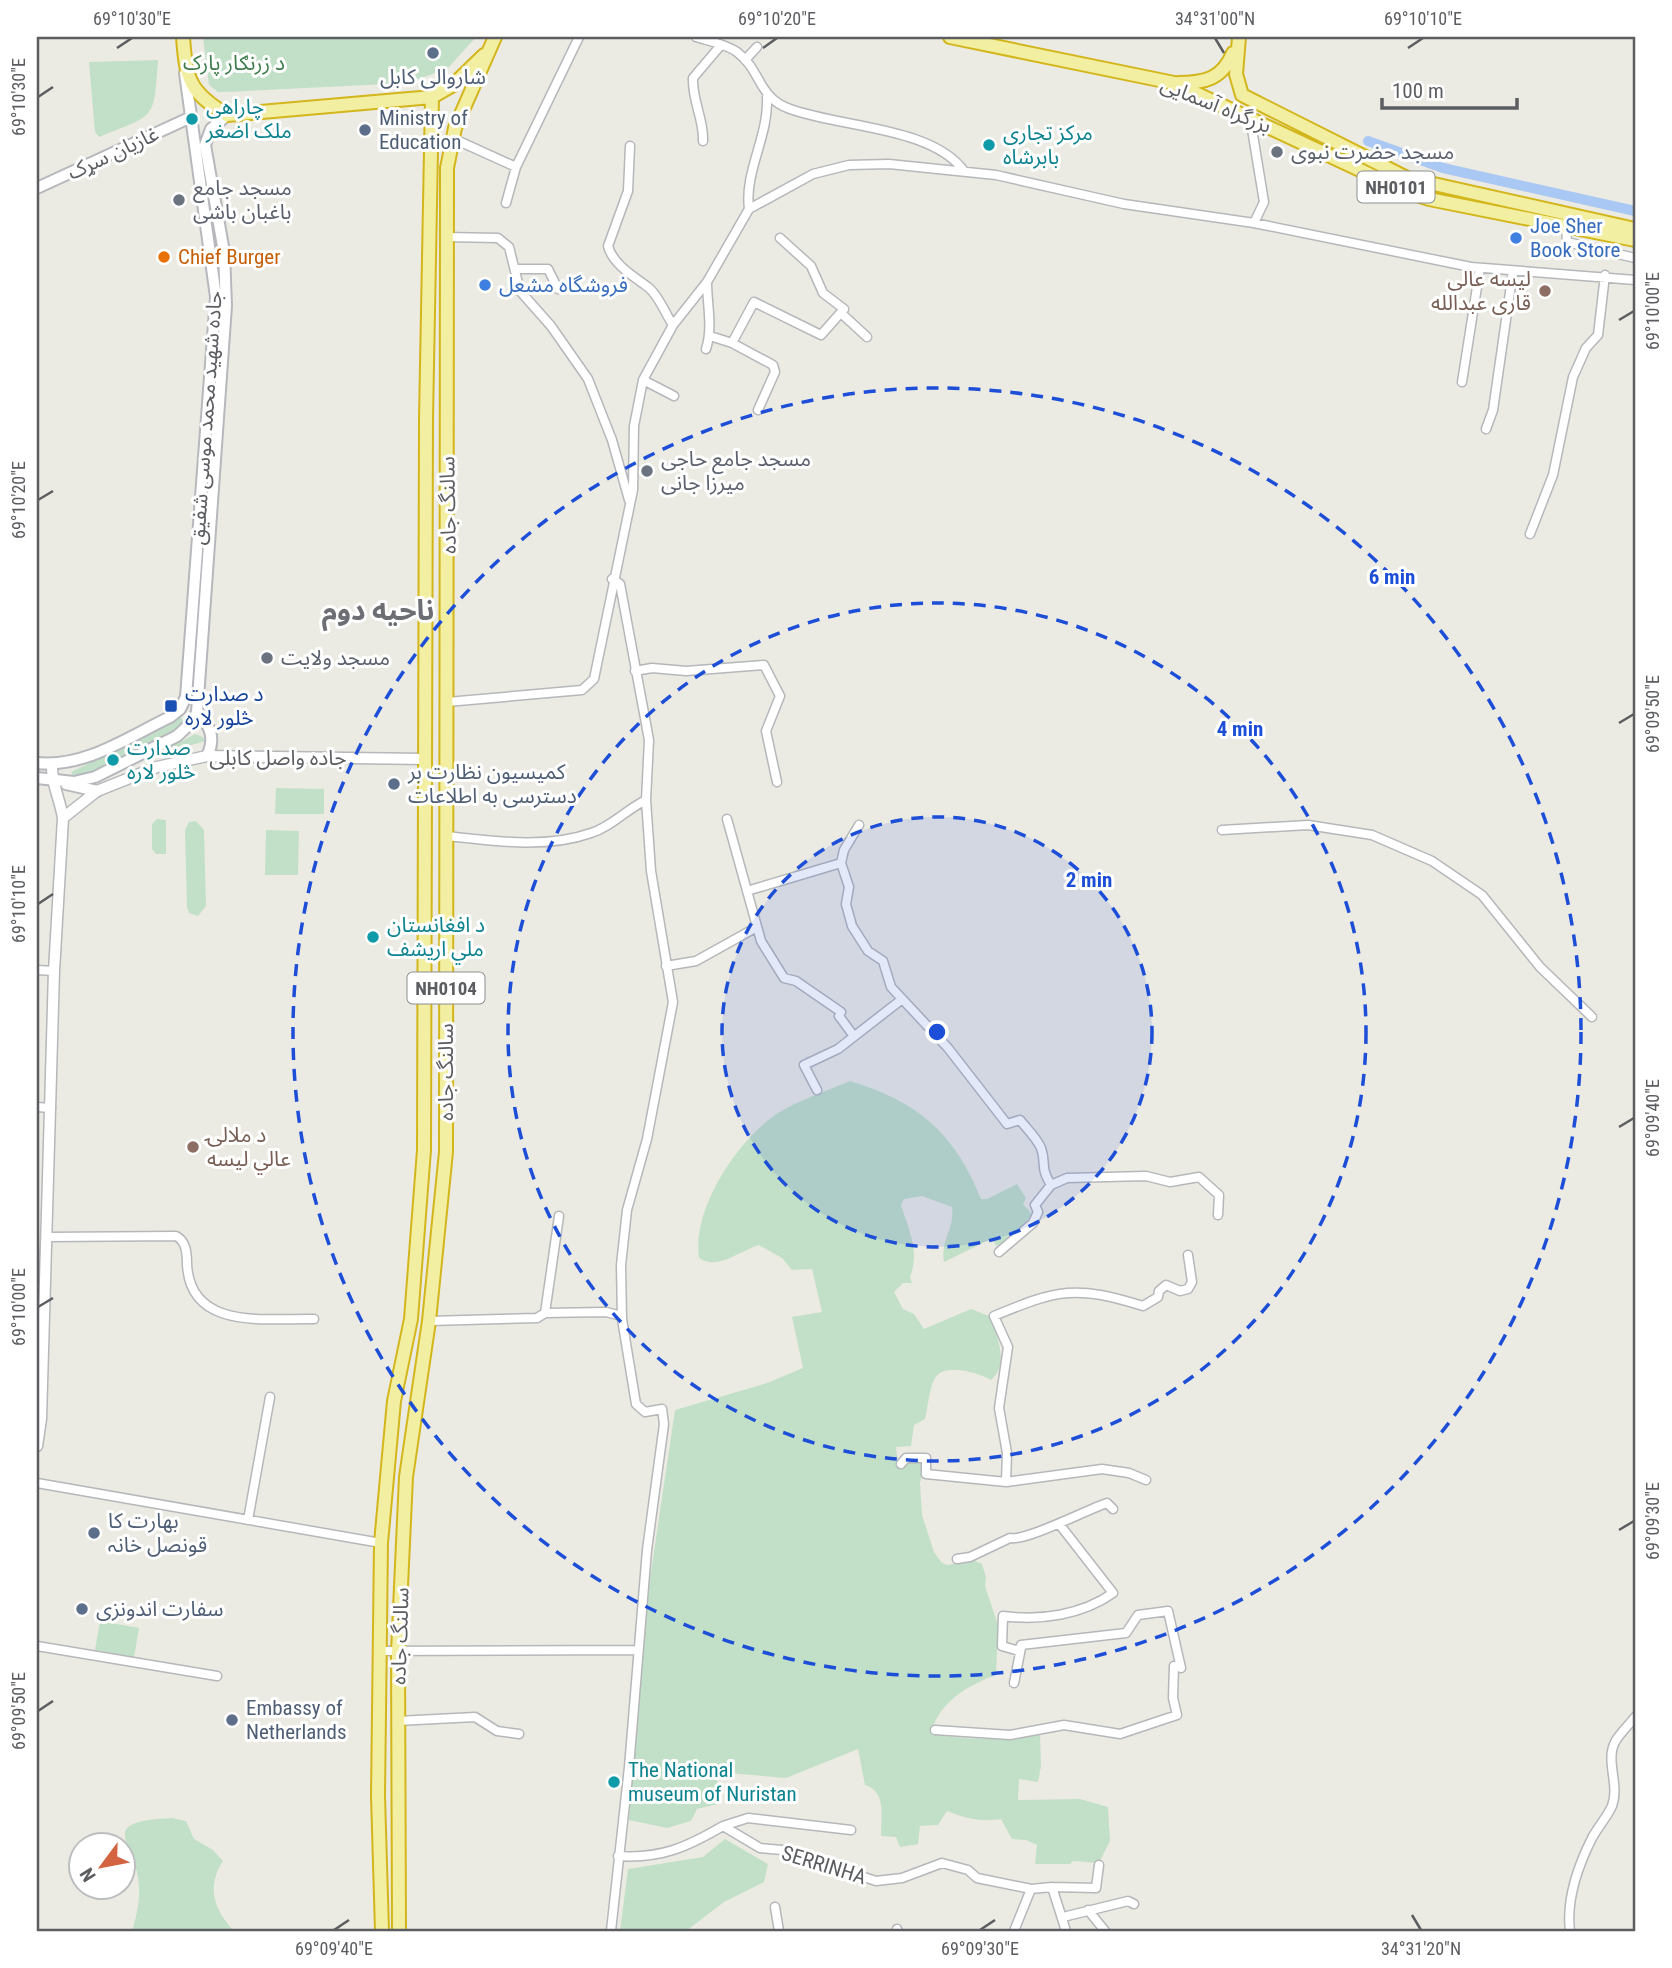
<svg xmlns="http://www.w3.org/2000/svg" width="1672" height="1968" font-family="'Roboto Condensed','Noto Sans Arabic',sans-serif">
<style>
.green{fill:#c2e0c7}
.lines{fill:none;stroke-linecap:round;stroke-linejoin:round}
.canal{stroke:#aac8f4;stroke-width:10}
.minor-casing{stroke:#b5b7bb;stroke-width:11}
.tertiary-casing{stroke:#b5b7bb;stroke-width:13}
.secondary-casing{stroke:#b6b8bd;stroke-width:14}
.trunk-casing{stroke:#d3b61b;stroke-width:16}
.minor{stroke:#fff;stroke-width:8}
.tertiary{stroke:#fff;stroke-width:10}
.secondary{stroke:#fff;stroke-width:10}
.trunk{stroke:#f2eea2;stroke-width:12}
.ticks{fill:none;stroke:#5b5d61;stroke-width:2.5}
.ring{fill:none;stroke:#1d4ed8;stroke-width:3.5;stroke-dasharray:12 9}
.service-dot{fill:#5c6f8a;stroke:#fff;stroke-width:2.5}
.culture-dot{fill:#0f9aa8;stroke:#fff;stroke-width:2.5}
.worship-dot{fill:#6b7280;stroke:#fff;stroke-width:2.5}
.shop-dot{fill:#3f7fe0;stroke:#fff;stroke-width:2.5}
.food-dot{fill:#e8710a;stroke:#fff;stroke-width:2.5}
.education-dot{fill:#8d6e63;stroke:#fff;stroke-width:2.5}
.transit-dot{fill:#1a4fb4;stroke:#fff;stroke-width:2.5}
.labels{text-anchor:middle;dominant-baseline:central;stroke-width:6;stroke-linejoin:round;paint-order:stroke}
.shield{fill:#fff;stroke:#8c8e90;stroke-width:2}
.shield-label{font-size:19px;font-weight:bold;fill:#5b5d61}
.park-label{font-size:21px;fill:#3e7d4b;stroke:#fff}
.service-label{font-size:21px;fill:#4e5e75;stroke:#fff;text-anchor:start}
.street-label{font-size:21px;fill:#5b5d61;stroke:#fff}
.culture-label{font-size:21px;fill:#0d838f;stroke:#fff;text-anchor:start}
.worship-label{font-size:21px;fill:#5b616d;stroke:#fff;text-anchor:start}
.shop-label{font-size:21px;fill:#366cbe;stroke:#fff;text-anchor:start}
.food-label{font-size:21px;fill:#c56008;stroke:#fff;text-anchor:start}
.education-label{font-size:21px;fill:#785e54;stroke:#fff;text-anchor:end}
.transit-label{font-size:21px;fill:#164399;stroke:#fff;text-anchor:start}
.district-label{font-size:28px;font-weight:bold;fill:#6c6e73;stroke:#fff}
.centre{fill:#1d4ed8;stroke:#fff;stroke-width:3.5}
.ring-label{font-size:21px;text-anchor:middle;font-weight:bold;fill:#1d4ed8;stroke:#fff;stroke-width:6;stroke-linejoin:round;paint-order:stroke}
.neatline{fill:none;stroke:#5b5d61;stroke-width:2.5}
.ticks-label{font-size:18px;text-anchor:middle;fill:#5b5d61}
</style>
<rect width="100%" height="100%" fill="#ecebe3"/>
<path class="green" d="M203,37H476L448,68L408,83L226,92H218L209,85Z
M158,60C154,122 155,114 99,137L95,132L89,62Z
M181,717L184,722L175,731C145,747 108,774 73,775L71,772Z
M195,734L203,737L205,741L154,756Z
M276,788L324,789V814H275Z
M157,819L166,820V854H156L152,849V824Z
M196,821L204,830L206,906L198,916L189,913L187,907L185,830L189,822Z
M266,830L299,831L298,875H265Z
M850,1081C917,1101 955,1133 981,1199H987L1017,1184L1026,1198L1023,1204L1032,1214C1024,1226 1011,1241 997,1246L991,1239L944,1262C940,1239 955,1230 952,1207L922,1196L904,1199L901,1205C909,1230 920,1252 910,1277L912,1283H903L894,1292L903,1309L914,1314L924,1329L971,1309L989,1316C997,1335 1010,1364 991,1380C979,1373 942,1361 934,1380C929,1390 928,1407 925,1419L914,1425L911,1446L896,1447L898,1462L921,1460L924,1466L920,1483L922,1515L934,1552L942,1563L948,1565L973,1560L982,1564L986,1577L985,1586L998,1625L996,1675C968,1685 939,1702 931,1733C965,1741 1005,1740 1040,1733L1041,1766L1038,1782L1019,1779L1018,1800L1080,1799L1108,1807L1110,1841L1099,1863L1073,1861L1070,1864H1035L1037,1845L1026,1840L1012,1839L1001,1819C981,1822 967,1819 947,1811L938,1825L920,1826L918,1844L900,1847L896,1837L881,1836C881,1817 887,1792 865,1785L858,1749L786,1778L717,1772L718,1804L697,1809L691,1821L667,1828L629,1820L646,1606L675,1410L767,1383L803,1368L792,1317L822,1312L812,1269L792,1270L782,1258L759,1245C739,1251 718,1271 699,1258C692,1210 734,1146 771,1118C790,1103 827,1091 850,1081Z
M100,1621L139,1628L134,1657L95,1650Z
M172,1818L186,1821L194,1839L213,1850L223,1861C206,1887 214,1910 234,1931H132C136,1918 140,1902 139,1888C139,1843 91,1822 172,1818Z
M725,1839L768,1864L764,1882L724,1902L686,1931H620L628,1869L703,1857Z"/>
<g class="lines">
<path class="canal" d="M1368,141L1443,168L1635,211"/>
<defs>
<path id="minor" d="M696,37C709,41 726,44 737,52C762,71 757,97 790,109C843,128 932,127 964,171
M745,60L757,47
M1250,117L1264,202L1254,223
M452,138L516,167
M703,141C704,119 692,101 693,78L721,45
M630,146L628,191L608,246C613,265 635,277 649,288C659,296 666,315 673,325
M506,203L516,167L579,37
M749,209C744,172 769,136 767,97
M1566,227L1567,242L1635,258
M445,237L498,238L509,247L520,291L551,326L588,379L612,440L629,500
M515,269H548L558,289
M841,313L867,337
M710,336L732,343L773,365L775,372L758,410
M732,343L754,302L821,335L844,309L823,293L811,266L780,238
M706,349C713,328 707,304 707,282
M643,380L674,396
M1462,382L1480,268
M1486,429L1493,410L1513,271
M1530,534L1553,475L1573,377L1586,348L1598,335L1605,275
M635,671L652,668L686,671L764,665L780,696L766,731L777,782
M447,702L582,690L594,679L633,490L634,426L643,380L673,325L707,282L749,209L813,174L849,165L889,164L996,175L1124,204L1254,223L1471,267L1635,280
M727,819L761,941L784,978L796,981L841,1012L839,1016L853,1035
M859,825L844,850L841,863L849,887L846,904L852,926L868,951L883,961L891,987L948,1048L1007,1124L1020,1120C1027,1129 1036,1137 1041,1148C1047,1165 1039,1165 1051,1185
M1222,830L1308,825L1372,835L1432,861L1482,895L1540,967L1592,1017
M447,836C493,841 546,849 591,833C611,827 627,809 646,800
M747,891L841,863
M666,966L696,961L757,927
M37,970L54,971
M817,1090L804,1065L838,1049L901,1000
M37,1107L51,1108
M47,1237L176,1236C186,1241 187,1253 187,1264C190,1331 266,1318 314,1319
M999,1252L1033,1223L1038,1212L1035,1205L1051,1185L1067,1178L1146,1176L1170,1182L1199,1177L1219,1195L1218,1215
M545,1313L559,1216
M429,1321L537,1318L545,1313L606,1312L622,1316
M901,1464L906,1458H926V1474L1006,1482L1102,1469L1129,1473L1146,1480
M1006,1482L1007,1453L999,1408L1008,1347L994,1316C1059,1289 1075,1285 1143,1306L1158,1297L1159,1291L1166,1285L1180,1291L1188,1289L1192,1282L1188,1255
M37,1483L381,1543
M248,1520L270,1397
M957,1559L970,1557L1010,1538C1025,1542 1088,1509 1107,1503L1113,1509
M37,1646L217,1676
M378,1651L637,1650
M1014,1683L1021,1648
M397,1721L475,1717L497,1731L519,1734
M935,1730L1010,1735L1064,1725L1120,1734L1177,1715L1173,1698L1174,1666L1181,1668L1168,1611L1138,1615L1126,1633L1021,1645L1019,1651L1002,1646L1003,1616C1040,1621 1082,1615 1113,1593L1060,1525
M723,1826L748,1818L851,1830
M618,1856C661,1859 687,1847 723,1826L760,1848L782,1850L876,1881L902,1878L942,1863L968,1870L977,1878L1031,1889L1014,1931
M1052,1887L1096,1888L1099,1865
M1031,1889L1052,1887L1066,1931
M775,1907L779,1931
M1088,1910L1105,1931
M1063,1917L1128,1901L1134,1904
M897,1929L898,1931
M611,1931L629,1767L647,1550L664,1424L662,1409L645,1412L636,1404L622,1319L621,1265L627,1210L647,1139L673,1002L651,871L646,800L649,740L620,584L612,579
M1570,1931C1566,1900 1578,1866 1592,1838C1598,1827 1607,1817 1612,1806C1620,1785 1605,1761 1615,1742C1620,1733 1629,1725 1635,1717"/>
<path id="tertiary" d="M63,818L97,791L157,767L207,756L425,759
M37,1446L41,1419L54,971L63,818C60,799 51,783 52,764"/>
<path id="secondary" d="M37,188L189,118
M197,712C210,725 216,738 207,756
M37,763C85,768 128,737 170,717L180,709L186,697L216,297L185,73
M37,778L74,782L95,777L177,736L193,721L197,712L226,306L224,252L205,145L211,129L227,115
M66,784L97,791"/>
<path id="trunk" d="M183,37C186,79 189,92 227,115L432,97L453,85L484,55
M950,37L1174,83L1407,192L1429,199L1635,240
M1239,37L1236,74L1242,95L1407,178L1635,229
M1178,83C1205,83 1222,79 1233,53
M382,1931L378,1796L381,1543L394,1401L411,1319L424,1150L426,419L432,97
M399,1931L398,1652L406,1477L429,1321L446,1152L447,168L455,128L495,37"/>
</defs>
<use href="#minor" class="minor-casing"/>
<use href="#tertiary" class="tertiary-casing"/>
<use href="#secondary" class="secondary-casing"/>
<use href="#trunk" class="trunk-casing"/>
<use href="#minor" class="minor"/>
<use href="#tertiary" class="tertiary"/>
<use href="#secondary" class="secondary"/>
<use href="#trunk" class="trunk"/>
</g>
<path class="ticks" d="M1215,38L1224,53M117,48L132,38M763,48L777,38M1408,48L1423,38M38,97L53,87M1619,320L1634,311M38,500L53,491M1619,723L1634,714M38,904L53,894M1619,1127L1634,1118M38,1307L53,1298M1619,1530L1634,1521M38,1711L53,1701M1412,1915L1421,1930M334,1930L349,1920M980,1930L995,1920"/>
<circle cx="937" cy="1032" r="215" fill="#1d4ed8" fill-opacity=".12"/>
<g class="ring">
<circle cx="937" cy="1032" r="215"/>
<circle cx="937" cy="1032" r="429"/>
<circle cx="937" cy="1032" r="644"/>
</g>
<g class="service-dot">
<circle cx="433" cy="53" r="7"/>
<circle cx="365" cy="130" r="7"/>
<circle cx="394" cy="784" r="7"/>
<circle cx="94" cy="1533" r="7"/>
<circle cx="82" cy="1609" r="7"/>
<circle cx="232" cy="1720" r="7"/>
</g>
<g class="culture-dot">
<circle cx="192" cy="119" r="7"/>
<circle cx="989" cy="145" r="7"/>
<circle cx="113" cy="760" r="7"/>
<circle cx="373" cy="937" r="7"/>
<circle cx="614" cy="1782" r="7"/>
</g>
<g class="worship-dot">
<circle cx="1277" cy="152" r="7"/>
<circle cx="179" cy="200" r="7"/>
<circle cx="647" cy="471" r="7"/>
<circle cx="267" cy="658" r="7"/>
</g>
<g class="shop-dot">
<circle cx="1516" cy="238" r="7"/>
<circle cx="485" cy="285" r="7"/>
</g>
<circle class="food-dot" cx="164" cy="257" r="7"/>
<g class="education-dot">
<circle cx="1545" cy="291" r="7"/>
<circle cx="193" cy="1147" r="7"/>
</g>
<rect class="transit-dot" x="164" y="699" width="14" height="14" rx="3.5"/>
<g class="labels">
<g class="shield">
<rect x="1357.5" y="171.5" width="77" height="31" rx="5"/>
<rect x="407.5" y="972.5" width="77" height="31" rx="5"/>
</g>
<g class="shield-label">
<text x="1396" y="187">NH0101</text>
<text x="446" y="988">NH0104</text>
</g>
<g class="park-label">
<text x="234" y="63">د زرنګار پارک</text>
</g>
<g class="service-label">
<text x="433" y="77" text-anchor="middle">شاروالی کابل</text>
<text x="379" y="118">Ministry of<tspan x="379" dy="24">Education</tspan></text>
<text x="408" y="772">کمیسیون نظارت بر<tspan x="408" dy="24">دسترسی به اطلاعات</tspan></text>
<text x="108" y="1521">بھارت کا<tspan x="108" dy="24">قونصل خانہ</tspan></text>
<text x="96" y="1609">سفارت اندونزی</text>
<text x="246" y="1708">Embassy of<tspan x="246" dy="24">Netherlands</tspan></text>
</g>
<g class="street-label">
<text transform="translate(1216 105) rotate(22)">بزرگراه آسمایی</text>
<text transform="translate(113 153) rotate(-25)">غازیان سړک</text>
<text transform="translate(206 418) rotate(-86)">جاده شهید محمد موسی شفیق</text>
<text transform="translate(448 505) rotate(-91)">سالنگ جاده</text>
<text x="278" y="758">جاده واصل کابلی</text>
<text transform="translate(446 1072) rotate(-90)">سالنگ جاده</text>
<text transform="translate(400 1636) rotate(-88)">سالنگ جاده</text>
<text transform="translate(824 1865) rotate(17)">SERRINHA</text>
</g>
<g class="culture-label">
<text x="206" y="107">چاراهی<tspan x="206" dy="24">ملک اضغر</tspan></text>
<text x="1003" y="133">مرکز تجاری<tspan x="1003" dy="24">بابرشاه</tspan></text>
<text x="127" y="748">صدارت<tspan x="127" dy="24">څلور لاره</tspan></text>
<text x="387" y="925">د افغانستان<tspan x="387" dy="24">ملي اریشف</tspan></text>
<text x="628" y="1770">The National<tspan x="628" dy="24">museum of Nuristan</tspan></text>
</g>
<g class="worship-label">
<text x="1291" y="152">مسجد حضرت نبوی</text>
<text x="193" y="188">مسجد جامع<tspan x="193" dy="24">باغبان باشی</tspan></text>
<text x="661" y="459">مسجد جامع حاجی<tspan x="661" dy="24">میرزا جانی</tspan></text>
<text x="281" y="658">مسجد ولایت</text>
</g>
<g class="shop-label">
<text x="1530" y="226">Joe Sher<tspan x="1530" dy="24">Book Store</tspan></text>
<text x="499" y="285">فروشگاه مشعل</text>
</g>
<g class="food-label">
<text x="178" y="257">Chief Burger</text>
</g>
<g class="education-label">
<text x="1531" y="279">لیسه عالی<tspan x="1531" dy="24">قاری عبدالله</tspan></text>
<text x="207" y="1135" text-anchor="start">د ملالۍ<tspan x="207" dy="24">عالي لیسه</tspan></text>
</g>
<g class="transit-label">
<text x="185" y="694">د صدارت<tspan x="185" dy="24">څلور لاره</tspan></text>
</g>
<g class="district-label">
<text x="378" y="610">ناحیه دوم</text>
</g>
</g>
<circle cx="937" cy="1032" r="10" class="centre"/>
<g class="ring-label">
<text x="1392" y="584">6 min</text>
<text x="1240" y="736">4 min</text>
<text x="1089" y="887">2 min</text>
</g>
<rect width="1672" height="1968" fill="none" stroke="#ffffff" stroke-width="77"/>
<g transform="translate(102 1866) rotate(238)"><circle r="33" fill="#ffffff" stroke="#bdbec0" stroke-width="2"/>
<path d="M0-5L12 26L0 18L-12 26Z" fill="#d46341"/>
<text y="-10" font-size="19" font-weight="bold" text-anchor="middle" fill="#5b5d61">N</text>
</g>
<path d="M1382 98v10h135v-10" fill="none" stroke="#5b5d61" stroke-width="3.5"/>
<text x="1392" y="98" font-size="21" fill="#5b5d61" stroke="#ffffff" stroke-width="5" paint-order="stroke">100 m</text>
<rect x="38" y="38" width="1596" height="1892" class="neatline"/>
<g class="ticks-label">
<text x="132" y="25">69°10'30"E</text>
<text x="777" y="25">69°10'20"E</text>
<text x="1215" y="25">34°31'00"N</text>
<text x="1423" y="25">69°10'10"E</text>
<text transform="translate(19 97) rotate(-90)" y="6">69°10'30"E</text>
<text transform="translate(1653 311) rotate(-90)" y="6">69°10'00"E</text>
<text transform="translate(19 500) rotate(-90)" y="6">69°10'20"E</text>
<text transform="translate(1653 714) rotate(-90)" y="6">69°09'50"E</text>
<text transform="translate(19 904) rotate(-90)" y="6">69°10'10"E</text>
<text transform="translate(1653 1118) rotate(-90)" y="6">69°09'40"E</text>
<text transform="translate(19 1307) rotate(-90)" y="6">69°10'00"E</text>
<text transform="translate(1653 1521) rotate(-90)" y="6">69°09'30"E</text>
<text transform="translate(19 1711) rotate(-90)" y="6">69°09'50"E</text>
<text x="334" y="1955">69°09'40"E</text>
<text x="980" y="1955">69°09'30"E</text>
<text x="1421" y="1955">34°31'20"N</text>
</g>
</svg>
